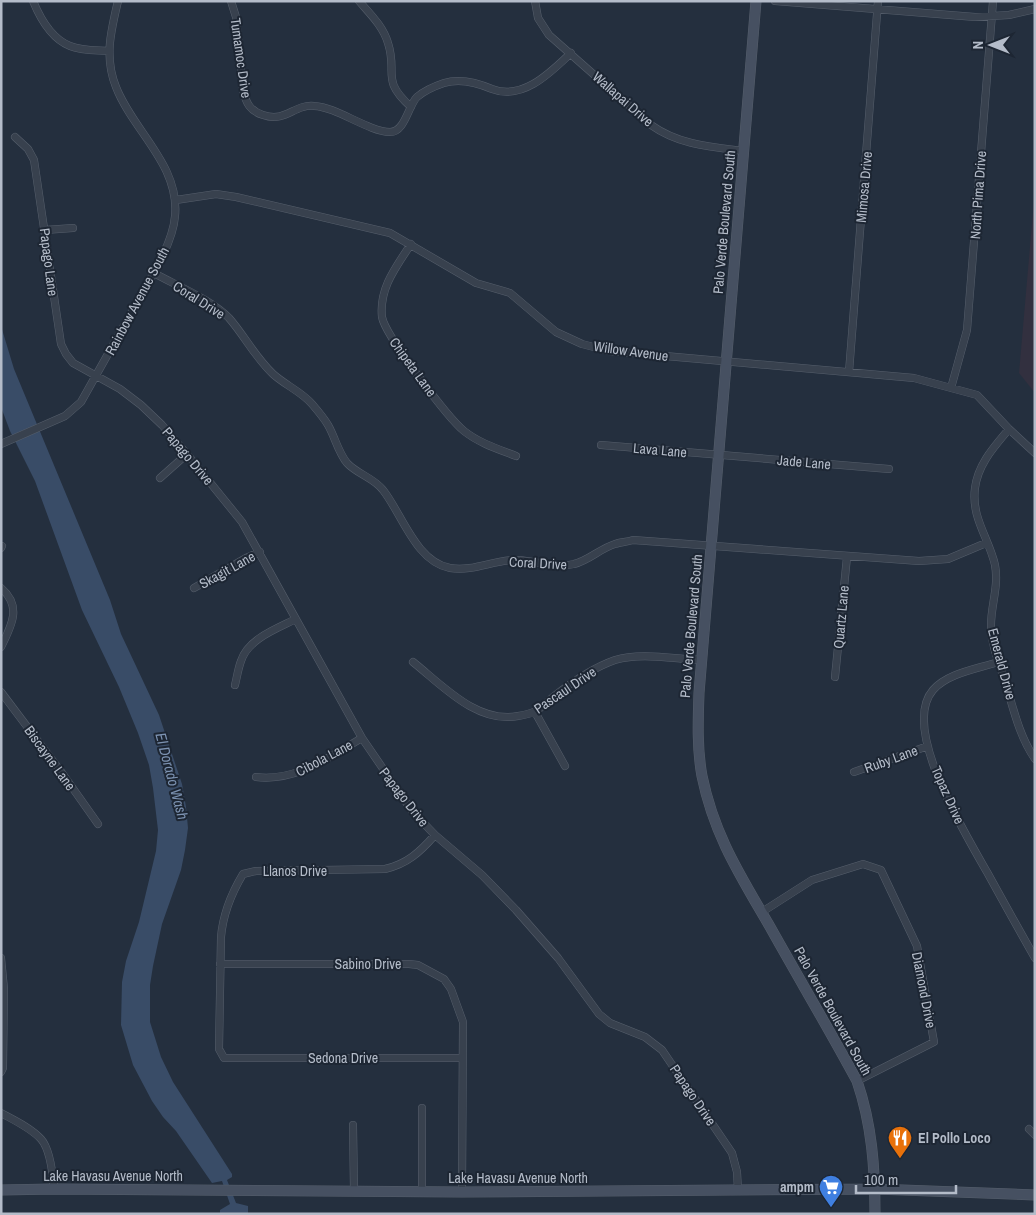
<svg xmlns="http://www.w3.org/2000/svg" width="1036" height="1215" font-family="'Archivo Narrow',sans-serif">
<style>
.medical{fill:#32303f}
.water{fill:#394c67}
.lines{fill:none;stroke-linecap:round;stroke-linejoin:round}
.minor-casing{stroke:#565f6c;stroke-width:8}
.secondary-casing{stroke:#565f6c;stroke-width:11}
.minor{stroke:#38414e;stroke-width:7}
.secondary{stroke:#465061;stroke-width:10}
.labels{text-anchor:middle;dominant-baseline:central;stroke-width:4;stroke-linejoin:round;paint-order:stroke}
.street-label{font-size:14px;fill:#b4bcc9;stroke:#1d2633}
.poi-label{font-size:14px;font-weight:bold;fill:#b4bcc9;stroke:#1d2633;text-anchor:start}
.water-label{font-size:15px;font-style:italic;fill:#7c92b1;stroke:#1d2633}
</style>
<rect width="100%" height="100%" fill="#242f3e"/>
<path class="medical" d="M1035,189V393L1019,373Z"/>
<path class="water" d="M1,326L14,369L110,600L121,634L159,715L182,784L186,807L188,828L185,850L181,870L162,924L153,966L150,985V1022L161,1057L173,1082L232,1174V1177L227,1180L236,1203L248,1206V1214H220V1210L230,1204L222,1181L212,1183L176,1131L163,1117L152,1101L133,1065L121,1025L122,982L126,961L139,922L156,851L158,830L153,788L149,765L138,733L119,687L82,610L35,481L10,431L1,407Z"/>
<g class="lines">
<defs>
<path id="minor" d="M33,1C40,18 52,39 70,46C82,51 97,50 109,51
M231,1L236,17L243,90C246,103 250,111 263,115C286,123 294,104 314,106C337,107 367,131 390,132C405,132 408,106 417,97C424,91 435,86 444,83C460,78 478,83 492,89C523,101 551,72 571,53
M359,1C370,14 383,26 388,43C398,74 380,79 411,107
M535,1L538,18L549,35L651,125C679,145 711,147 744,151
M775,1L975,17L1009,15L1035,9
M15,137L28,149L34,160L61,344L66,354L73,363L120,389L141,405L162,425L187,454L242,522L362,738L412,811L435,835L482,875L516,910L558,958L599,1014L610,1023L645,1037L662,1050L732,1153L737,1172L738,1190
M176,200L216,194L236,197L390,233L476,283L510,293L556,332L582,344L609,351L914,378L977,395L1009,429L1035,453
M45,230L73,228
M411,244C396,267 379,288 382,317C385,335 448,418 464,431C479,443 498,449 516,456
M154,273C175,285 212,300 229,318C244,335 255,357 273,374C285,385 302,392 312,404C318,411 324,418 328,425C335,437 338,452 347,463C357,474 374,478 383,490C402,514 416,562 450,568C474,572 495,559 518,560C537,561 555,569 574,564C588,561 601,548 615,544C620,542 627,542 633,540L919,561L948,559L986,543
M849,372L878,1
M951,388L967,330L993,1
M1009,429C994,447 978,464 975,488C971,518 989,538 995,565C999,586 991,605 991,625C991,644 999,663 1005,681C1013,707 1019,736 1035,759
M1,444L65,416L81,402C99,370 117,338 135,306C149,281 173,244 175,216C180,165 133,131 116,87C104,57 111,31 118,1
M601,445L889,469
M160,478L187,454
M1,548L2,546
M1,588C22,606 12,625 1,647
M194,588L246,558L260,552
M413,662C442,685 477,724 518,716C524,715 530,714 536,711C542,707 548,701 553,697C572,682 592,668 615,660C641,652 674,659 702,660
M998,662C977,669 948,673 933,690C900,728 966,835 987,872C1003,901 1019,930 1035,958
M835,677L847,557
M235,685C237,677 238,669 241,661C248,639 276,629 296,619
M1,692L62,773L98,824
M535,712L565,766
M854,772L928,746
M256,777C296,782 329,757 362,738
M435,835C420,852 407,864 385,869L256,871L243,874C231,894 223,914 221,937L219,1049L224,1058H462
M762,912L812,880L863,864L881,870L917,946L934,1042L857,1081
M1,958L4,989L3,1068L1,1072
M220,964H409L418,965L444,979L451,989L463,1022L462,1192
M1,1113C14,1120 31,1128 41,1139C50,1149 53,1176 54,1189
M353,1125L354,1191
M1029,1129L1035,1135
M422,1192V1108"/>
<path id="secondary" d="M756,1L699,693C698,721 697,749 702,776C714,835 740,875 769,925C798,977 829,1029 857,1081C872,1125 875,1168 875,1214
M1,1190L54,1189L462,1192L875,1189L1035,1195"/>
</defs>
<use href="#minor" class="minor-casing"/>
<use href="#secondary" class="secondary-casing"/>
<use href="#minor" class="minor"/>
<use href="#secondary" class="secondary"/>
</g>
<defs>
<symbol id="restaurant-pin" viewBox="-11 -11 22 30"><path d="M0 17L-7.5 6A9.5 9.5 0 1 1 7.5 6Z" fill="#e8710a" stroke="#1d2633"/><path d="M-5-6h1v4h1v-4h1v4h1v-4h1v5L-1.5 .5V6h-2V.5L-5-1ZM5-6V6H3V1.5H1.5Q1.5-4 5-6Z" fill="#fff"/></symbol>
<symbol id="supermarket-pin" viewBox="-11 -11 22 30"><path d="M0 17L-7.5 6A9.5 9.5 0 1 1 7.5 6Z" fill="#3f7fe0" stroke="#1d2633"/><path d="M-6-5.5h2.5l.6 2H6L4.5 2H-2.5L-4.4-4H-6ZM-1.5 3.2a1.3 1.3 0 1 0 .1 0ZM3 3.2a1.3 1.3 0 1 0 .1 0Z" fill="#fff"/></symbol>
</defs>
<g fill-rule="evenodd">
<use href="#restaurant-pin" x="886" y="1124" width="28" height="38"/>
<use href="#supermarket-pin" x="817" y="1173" width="28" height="38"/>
</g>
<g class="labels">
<g class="street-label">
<text transform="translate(241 58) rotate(82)">Tumamoc Drive</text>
<text transform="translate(623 99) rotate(41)">Wallapai Drive</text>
<text transform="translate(864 187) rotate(-85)">Mimosa Drive</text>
<text transform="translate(978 195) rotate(-86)">North Pima Drive</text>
<text transform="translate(724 222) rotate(-85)">Palo Verde Boulevard South</text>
<text transform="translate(49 262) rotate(83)">Papago Lane</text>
<text transform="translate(199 300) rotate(32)">Coral Drive</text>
<text transform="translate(137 301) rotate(-62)">Rainbow Avenue South</text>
<text transform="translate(631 351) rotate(8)">Willow Avenue</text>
<text transform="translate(413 367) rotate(54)">Chipeta Lane</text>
<text transform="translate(660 450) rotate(5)">Lava Lane</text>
<text transform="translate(188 456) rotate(50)">Papago Drive</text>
<text transform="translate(804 462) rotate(5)">Jade Lane</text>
<text transform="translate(538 563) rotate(3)">Coral Drive</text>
<text transform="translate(227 570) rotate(-29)">Skagit Lane</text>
<text transform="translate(841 617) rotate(-85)">Quartz Lane</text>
<text transform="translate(691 626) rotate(-85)">Palo Verde Boulevard South</text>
<text transform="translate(1002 664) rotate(75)">Emerald Drive</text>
<text transform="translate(565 690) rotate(-34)">Pascaul Drive</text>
<text transform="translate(50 758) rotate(54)">Biscayne Lane</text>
<text transform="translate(324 758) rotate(-28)">Cibola Lane</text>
<text transform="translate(891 759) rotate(-20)">Ruby Lane</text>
<text transform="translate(948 795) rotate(66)">Topaz Drive</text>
<text transform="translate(404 797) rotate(52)">Papago Drive</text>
<text x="295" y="871">Llanos Drive</text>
<text x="368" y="964">Sabino Drive</text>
<text transform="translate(924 990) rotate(79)">Diamond Drive</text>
<text transform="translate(833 1011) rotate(61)">Palo Verde Boulevard South</text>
<text x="343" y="1058">Sedona Drive</text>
<text transform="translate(693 1095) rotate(56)">Papago Drive</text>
<text x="113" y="1176">Lake Havasu Avenue North</text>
<text x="518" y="1178">Lake Havasu Avenue North</text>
</g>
<g class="poi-label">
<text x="918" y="1138">El Pollo Loco</text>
<text x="814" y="1187" text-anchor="end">ampm</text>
</g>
<g class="water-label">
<text transform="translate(172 776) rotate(75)">El Dorado Wash</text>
</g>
</g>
<rect width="1036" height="1215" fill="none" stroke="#b4bcc9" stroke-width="5"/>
<g transform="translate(991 45) rotate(270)" stroke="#1d2633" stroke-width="4" paint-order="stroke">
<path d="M0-4L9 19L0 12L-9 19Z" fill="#b4bcc9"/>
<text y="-8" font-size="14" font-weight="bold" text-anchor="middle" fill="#b4bcc9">N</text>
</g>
<path d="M856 1185v8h100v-8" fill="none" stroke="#b4bcc9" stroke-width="2.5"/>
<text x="864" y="1185" font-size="15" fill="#b4bcc9" stroke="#1d2633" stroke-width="4" paint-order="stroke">100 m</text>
</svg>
